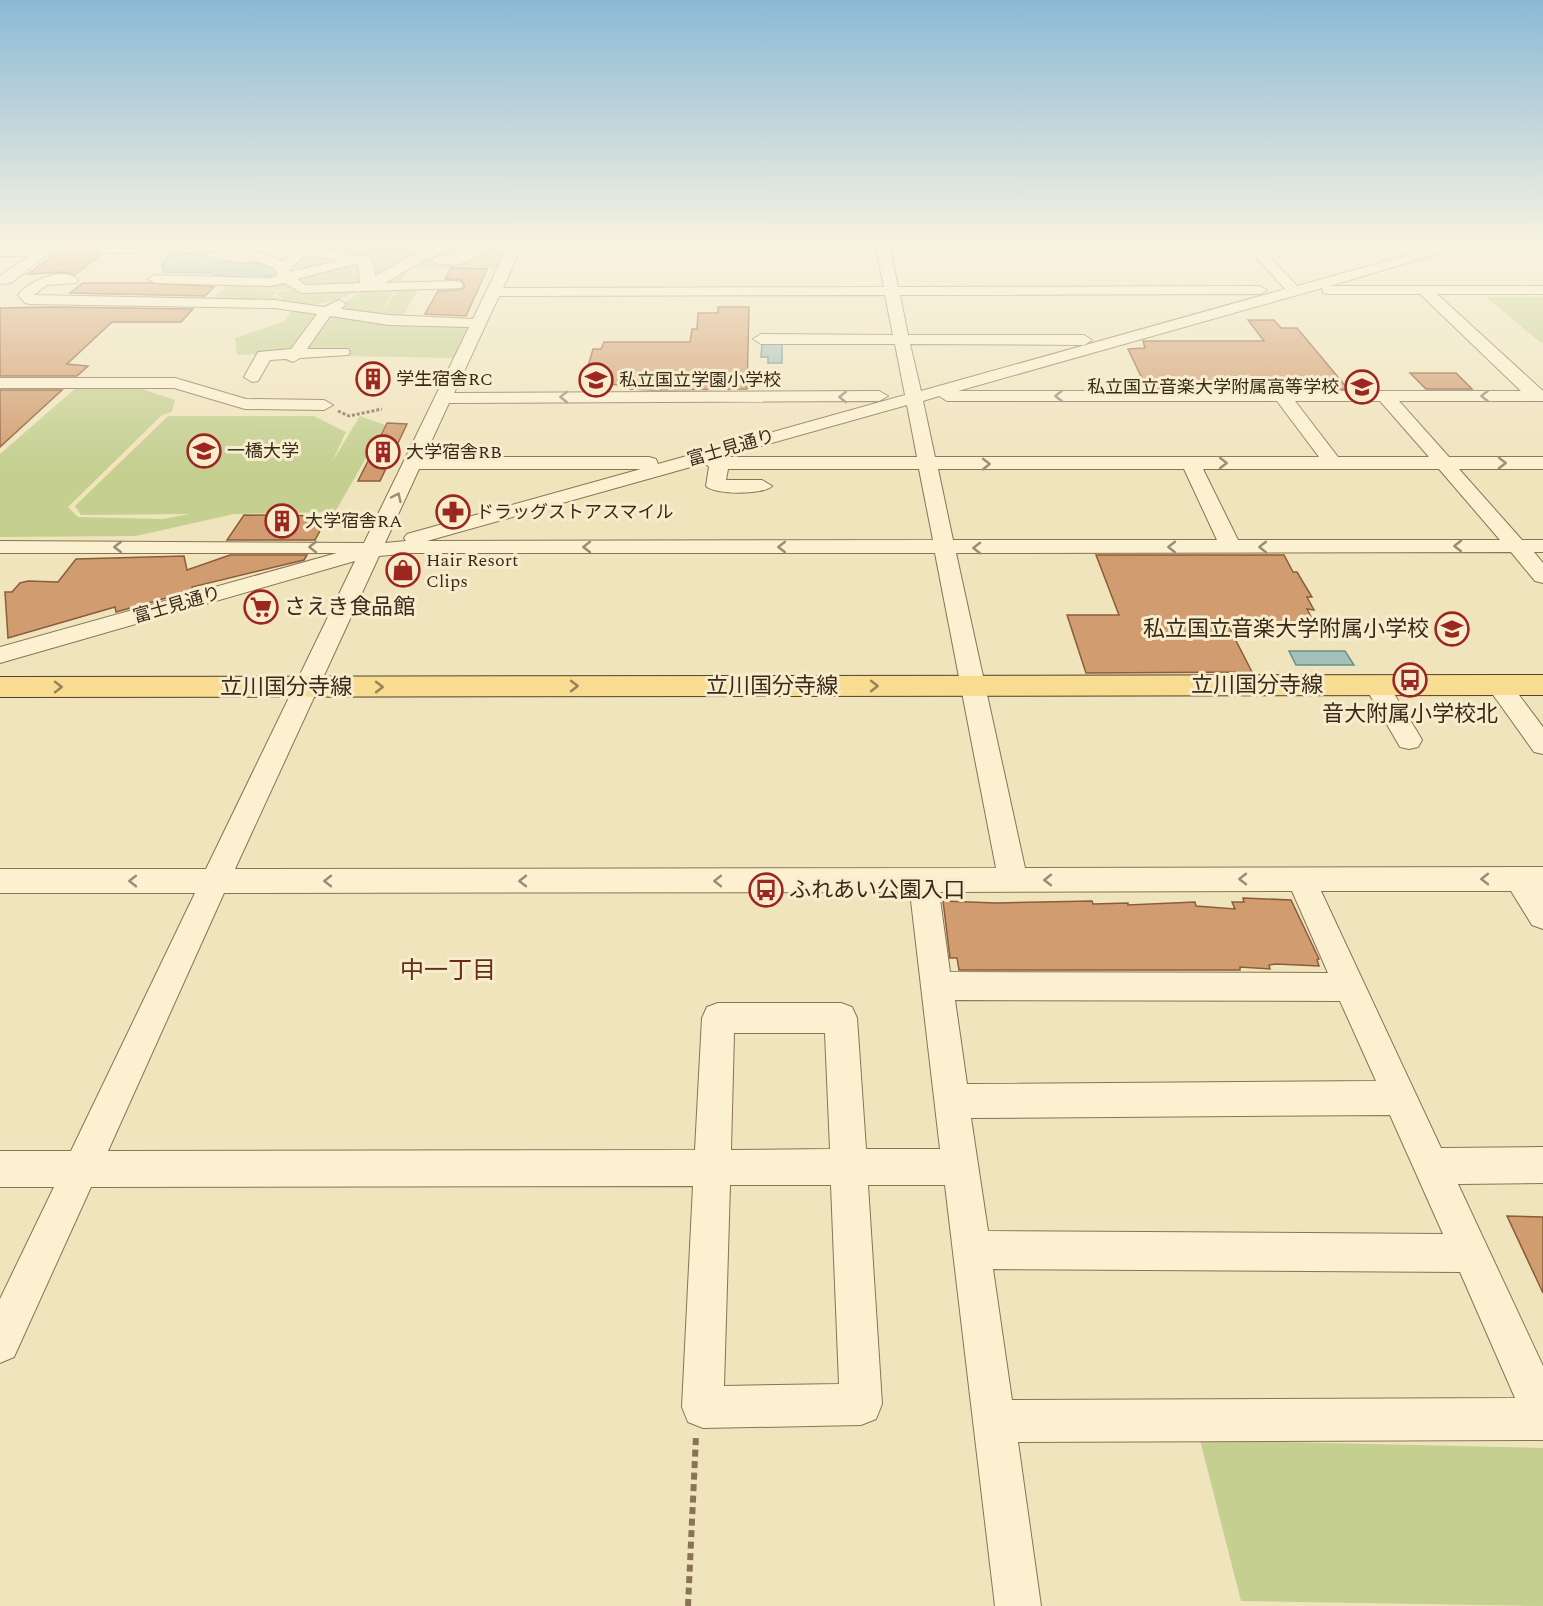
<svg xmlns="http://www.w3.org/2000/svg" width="1543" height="1606" font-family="Spectral,'Noto Sans JP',serif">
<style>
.green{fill:#c4cf90}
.water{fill:#a1c1b9;stroke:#688f88;stroke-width:1.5}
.building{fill:#d19d70;stroke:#8a5d39;stroke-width:1.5}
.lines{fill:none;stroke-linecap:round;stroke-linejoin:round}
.minor-casing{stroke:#897355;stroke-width:2}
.major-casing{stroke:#56412a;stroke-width:2}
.path-far1{stroke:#897355;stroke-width:3;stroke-dasharray:3 2;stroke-linecap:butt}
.path{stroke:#897355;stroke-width:6;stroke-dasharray:7 4.5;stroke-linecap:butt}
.minor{fill:#fbf0d0;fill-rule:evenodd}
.major{fill:#f7dc91;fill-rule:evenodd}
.oneway{stroke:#998d76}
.oneway2{stroke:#978356}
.labels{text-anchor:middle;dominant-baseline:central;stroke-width:6;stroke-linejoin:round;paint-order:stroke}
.far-poi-label{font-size:18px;fill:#372a1b;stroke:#f7edcd;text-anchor:start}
.far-street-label{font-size:18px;fill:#372a1b;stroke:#f7edcd}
.poi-label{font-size:22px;fill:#372a1b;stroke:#f7edcd;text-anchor:start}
.street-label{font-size:22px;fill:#372a1b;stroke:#f7edcd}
.neighbourhood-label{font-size:24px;fill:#672c17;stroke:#f7edcd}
</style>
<rect width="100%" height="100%" fill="#f0e4bd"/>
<path class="green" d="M312,244H456L368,286L363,258L304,250Z
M486,244H510L497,268H410L399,284L374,287L419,260H470Z
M303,251L358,259L287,277L284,269Z
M360,259L365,287L303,288L288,278Z
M286,278L300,288L277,291L255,287L276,292L272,296L280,298L274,303L265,299L208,303L228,283Z
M396,287L379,316L399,287H420L400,320L391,319L393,315L389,319L329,312L366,289Z
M301,289H363C333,303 310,309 277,303L283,298L276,295L278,292Z
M1486,297H1543V343H1541Z
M294,308L324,313L295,353L237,355L235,338L283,322Z
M328,314L388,321L385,326H470L455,358L342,356L346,350L299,352Z
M130,385L175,400L172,412L162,415L68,507L78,517L163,519L190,514L81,515L75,506L168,416H314L346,432L332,462L360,416L385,425L335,512L234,514L136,536L0,537V454L77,387Z
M1200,1440L1543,1448V1606L1241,1601Z"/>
<path class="water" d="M191,253C203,254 212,259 223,261C241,265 258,261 275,266L277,273L258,280H235L211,273L164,272L162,265L169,256Z
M762,344H782V363H768V357H761Z
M1289,651H1345L1354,665H1296Z"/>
<path class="building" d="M68,244H101L88,254H101L75,275L64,272L28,274Z
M451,268L487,269L466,316L425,314L438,291L461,290L465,286L461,280L445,279Z
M83,283H151L214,287L205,296L70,293Z
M53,307L193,309L181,322H112L67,364L88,366L77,376H0V308Z
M718,307H749L747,389L652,390L630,389L631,385L583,384L593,349H601L604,342H690L692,329H697L698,313H718Z
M1248,320H1274L1281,328H1297L1348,389H1147L1128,349L1145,348L1143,341H1264Z
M1410,373H1456L1472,389H1426Z
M0,390H62L0,447Z
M387,423L407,424L380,481H358Z
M244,515L328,516L315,540H227Z
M230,555H307L304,560L192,587V591L134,607L116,612L115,607L8,638L5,592H12L20,583L28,581L58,582L76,559L184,556L187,570Z
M1096,555H1284L1293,572H1297L1312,597H1307L1314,610L1307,609L1316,626L1228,625L1252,672L1086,673L1067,615H1119Z
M1243,898L1291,900L1319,959L1317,960L1319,966L1276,964L1269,965L1270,969L1240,967V970H959L957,958H950L943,901L996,903L1092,901L1093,904L1128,903V905L1195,902L1196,906L1235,909L1232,902H1244Z
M1507,1216L1543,1217V1293Z"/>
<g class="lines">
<defs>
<path id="minor" d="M111,244L128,246L248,244L246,247L216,252L105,253V247Z
M445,244H465L422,261L385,283L456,281L461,282L463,285L461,288L302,293L284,283L270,286L155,283L148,279L155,275L270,278L278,276L274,268L251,259V253H261L283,261L302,247L343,252L348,253L349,257L367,255L373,264L375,276L412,255ZM305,255L340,260L290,272L289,270ZM358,263L360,283L305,285L297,279Z
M476,244H490C476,263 456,268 434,263L432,260C443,249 460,262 476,244Z
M509,244H523L503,288L884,287L875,244H889L898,287L1260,286L1267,290L1260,294L900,295L908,335H1084L1092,340L1084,345L910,344L921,391L1285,289L1244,244H1258L1297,286L1448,244H1470L1330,286H1543V294H1437L1543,391V401H1399L1449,457H1543V469H1459L1522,540H1543V552H1534L1543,563V583L1535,581L1511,552L956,553L1025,868L1543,867V929L1532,925L1511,891H1321L1441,1148L1543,1147V1183L1458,1184L1543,1366V1440L1018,1442L1041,1606H995L945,1185H868L882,1404L876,1419L861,1425L703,1428L688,1422L682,1407L693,1186L91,1187L14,1357L0,1363V1299L54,1187H0V1151H71L195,893H0V869H206L355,561L0,663V647L337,553H0V541L364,543L469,327L389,325L330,316L307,349H348L350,352L348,355L300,358L293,362L286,359L270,360L258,381L252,382L244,377L258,352L291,349L317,314L274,308L30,304L25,303L18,295C29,281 64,265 78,280L76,283L47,285L34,295L274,300L324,307L339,300L346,304L341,309L389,315L473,319ZM1322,288L1323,293L1328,294H1420L1521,391H958ZM885,295L893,335L761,334L753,339L761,344H895L905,395L658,464L656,459L649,457H424L449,403L879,401L888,396L879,391L454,393L499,296ZM939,396L947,401H1277L1319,457H935L923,401ZM1295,401H1380L1429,457H1338ZM907,405L917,457H722ZM705,463L709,467L706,486C713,495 765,495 772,486L762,480H726L728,469H919L933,540L427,541ZM419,469H641L407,534L404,538L406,541L385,543ZM938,469H1184L1217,540H953ZM1203,469H1439L1500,540H1238ZM412,553H935L996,868L235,869L379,556ZM1292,891L1328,973L950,972L939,892ZM910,892L940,1149H866L857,1018L852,1007L841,1003H718L707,1007L702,1018L695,1150L108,1151L224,893ZM955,1000L1340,1001L1376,1081L967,1084ZM734,1033H825L830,1149L731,1150ZM1390,1115L1443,1234L988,1231L971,1118ZM730,1185H831L839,1384L724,1386ZM993,1269L1460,1272L1515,1398L1012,1400Z
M0,248H43L50,252L11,283L0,284V276L29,256H0Z
M0,378H175L246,399L324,400L333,405L324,410L245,409L174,388H0Z
M1376,677L1385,679L1418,733L1422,740L1418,747L1409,749L1400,747L1364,685L1367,679Z
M1498,677L1507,679L1543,727V754L1534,752L1486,685L1489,679Z"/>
<path id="major" d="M1543,675V695L0,697V677Z"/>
</defs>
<use href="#minor" class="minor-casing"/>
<use href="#major" class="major-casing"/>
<path class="path-far1" d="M338,411L349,416L382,409"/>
<path class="path" d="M688,1606L696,1436"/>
<use href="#minor" class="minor"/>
<use href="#major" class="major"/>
</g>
<defs><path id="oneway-chevron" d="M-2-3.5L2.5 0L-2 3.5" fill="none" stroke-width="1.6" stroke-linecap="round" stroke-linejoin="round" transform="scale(1.5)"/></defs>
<g class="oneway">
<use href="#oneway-chevron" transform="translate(1059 396) rotate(180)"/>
<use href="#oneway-chevron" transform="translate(1485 396) rotate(180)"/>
<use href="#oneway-chevron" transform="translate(564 397) rotate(180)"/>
<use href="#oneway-chevron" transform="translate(843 397) rotate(180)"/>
<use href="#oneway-chevron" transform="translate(1223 463)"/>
<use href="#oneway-chevron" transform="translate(1502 463)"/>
<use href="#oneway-chevron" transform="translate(986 464)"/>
<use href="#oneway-chevron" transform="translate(397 497) rotate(-65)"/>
<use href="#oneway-chevron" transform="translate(1458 546) rotate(180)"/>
<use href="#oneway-chevron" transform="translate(118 547) rotate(-180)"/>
<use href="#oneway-chevron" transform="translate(313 547) rotate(-180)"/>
<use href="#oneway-chevron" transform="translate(587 547) rotate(-180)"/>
<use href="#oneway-chevron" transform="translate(782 547) rotate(-180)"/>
<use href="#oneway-chevron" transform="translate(1172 547) rotate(180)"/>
<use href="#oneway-chevron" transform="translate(1263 547) rotate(180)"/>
<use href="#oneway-chevron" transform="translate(977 548) rotate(180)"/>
<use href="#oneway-chevron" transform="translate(1243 879) rotate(180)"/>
<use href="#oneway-chevron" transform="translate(1485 879) rotate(-180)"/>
<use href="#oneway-chevron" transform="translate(1048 880) rotate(180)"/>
<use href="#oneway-chevron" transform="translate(133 881) rotate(180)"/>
<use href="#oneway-chevron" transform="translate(328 881) rotate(-180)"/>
<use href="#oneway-chevron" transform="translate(523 881) rotate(-180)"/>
<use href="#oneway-chevron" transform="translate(718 881) rotate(-180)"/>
</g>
<g class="oneway2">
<use href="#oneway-chevron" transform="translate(574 686)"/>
<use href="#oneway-chevron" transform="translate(874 686)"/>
<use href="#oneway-chevron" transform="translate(58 687)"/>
<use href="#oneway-chevron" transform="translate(379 687)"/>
</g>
<linearGradient id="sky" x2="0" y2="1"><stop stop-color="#8bb9d5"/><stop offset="0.52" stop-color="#f8f3e1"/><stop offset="1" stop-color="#f8f3e1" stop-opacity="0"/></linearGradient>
<rect width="1543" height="469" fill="url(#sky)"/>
<defs>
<symbol id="building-ring" viewBox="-11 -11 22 22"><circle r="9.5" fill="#f7edcd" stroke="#9c2721" stroke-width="1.5"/><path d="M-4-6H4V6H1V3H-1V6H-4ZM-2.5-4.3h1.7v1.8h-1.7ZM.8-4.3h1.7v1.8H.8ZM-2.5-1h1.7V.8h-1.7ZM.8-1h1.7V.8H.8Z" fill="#9c2721"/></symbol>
<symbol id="school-ring" viewBox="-11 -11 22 22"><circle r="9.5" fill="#f7edcd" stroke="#9c2721" stroke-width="1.5"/><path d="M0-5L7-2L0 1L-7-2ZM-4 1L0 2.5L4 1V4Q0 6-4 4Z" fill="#9c2721"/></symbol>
<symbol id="university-ring" viewBox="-11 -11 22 22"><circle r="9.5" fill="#f7edcd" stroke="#9c2721" stroke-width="1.5"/><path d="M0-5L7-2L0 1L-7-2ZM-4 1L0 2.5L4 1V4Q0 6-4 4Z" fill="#9c2721"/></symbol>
<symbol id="pharmacy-ring" viewBox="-11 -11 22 22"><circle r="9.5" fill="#f7edcd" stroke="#9c2721" stroke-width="1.5"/><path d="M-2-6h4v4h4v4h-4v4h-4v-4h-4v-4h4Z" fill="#9c2721"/></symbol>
<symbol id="shop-ring" viewBox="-11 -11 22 22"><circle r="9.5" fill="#f7edcd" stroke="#9c2721" stroke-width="1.5"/><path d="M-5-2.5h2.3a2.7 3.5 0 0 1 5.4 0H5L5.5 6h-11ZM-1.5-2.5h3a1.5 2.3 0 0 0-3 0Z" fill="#9c2721"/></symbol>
<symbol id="supermarket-ring" viewBox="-11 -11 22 22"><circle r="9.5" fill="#f7edcd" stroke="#9c2721" stroke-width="1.5"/><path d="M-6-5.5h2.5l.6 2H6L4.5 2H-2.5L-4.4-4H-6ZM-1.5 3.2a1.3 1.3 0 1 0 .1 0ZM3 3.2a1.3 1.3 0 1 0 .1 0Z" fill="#9c2721"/></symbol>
<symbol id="bus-ring" viewBox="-11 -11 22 22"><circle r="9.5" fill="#f7edcd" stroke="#9c2721" stroke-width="1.5"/><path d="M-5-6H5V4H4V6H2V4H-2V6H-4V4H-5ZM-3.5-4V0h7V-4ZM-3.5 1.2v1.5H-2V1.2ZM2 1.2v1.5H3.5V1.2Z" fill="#9c2721"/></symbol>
</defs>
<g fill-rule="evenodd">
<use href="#building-ring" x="354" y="360" width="38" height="38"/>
<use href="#school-ring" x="577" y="361" width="38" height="38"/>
<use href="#school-ring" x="1343" y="368" width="38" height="38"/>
<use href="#university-ring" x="185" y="432" width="38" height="38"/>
<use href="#building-ring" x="364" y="433" width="38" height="38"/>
<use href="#pharmacy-ring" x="434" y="493" width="38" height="38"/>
<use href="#building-ring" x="263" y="502" width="38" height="38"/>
<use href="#shop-ring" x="384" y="551" width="38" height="38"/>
<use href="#supermarket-ring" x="242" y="588" width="38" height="38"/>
<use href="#school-ring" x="1433" y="610" width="38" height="38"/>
<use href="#bus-ring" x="1391" y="661" width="38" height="38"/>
<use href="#bus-ring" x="747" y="871" width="38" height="38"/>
</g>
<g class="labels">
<g class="far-poi-label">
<text x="396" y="379">学生宿舎RC</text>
<text x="619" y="380">私立国立学園小学校</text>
<text x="1339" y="387" text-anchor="end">私立国立音楽大学附属高等学校</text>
<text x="227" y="451">一橋大学</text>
<text x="406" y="452">大学宿舎RB</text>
<text x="476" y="512">ドラッグストアスマイル</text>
<text x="305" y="521">大学宿舎RA</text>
<text x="426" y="560">Hair Resort<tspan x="426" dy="21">Clips</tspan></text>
</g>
<g class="far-street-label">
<text transform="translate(731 448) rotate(-16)">富士見通り</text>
<text transform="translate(177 605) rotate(-16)">富士見通り</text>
</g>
<g class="poi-label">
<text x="284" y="607">さえき食品館</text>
<text x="1429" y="629" text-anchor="end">私立国立音楽大学附属小学校</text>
<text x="1410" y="714" text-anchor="middle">音大附属小学校北</text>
<text x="789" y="890">ふれあい公園入口</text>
</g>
<g class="street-label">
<text x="1257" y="685">立川国分寺線</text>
<text x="772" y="686">立川国分寺線</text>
<text x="286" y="687">立川国分寺線</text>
</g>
<g class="neighbourhood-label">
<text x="448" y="971">中一丁目</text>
</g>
</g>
</svg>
